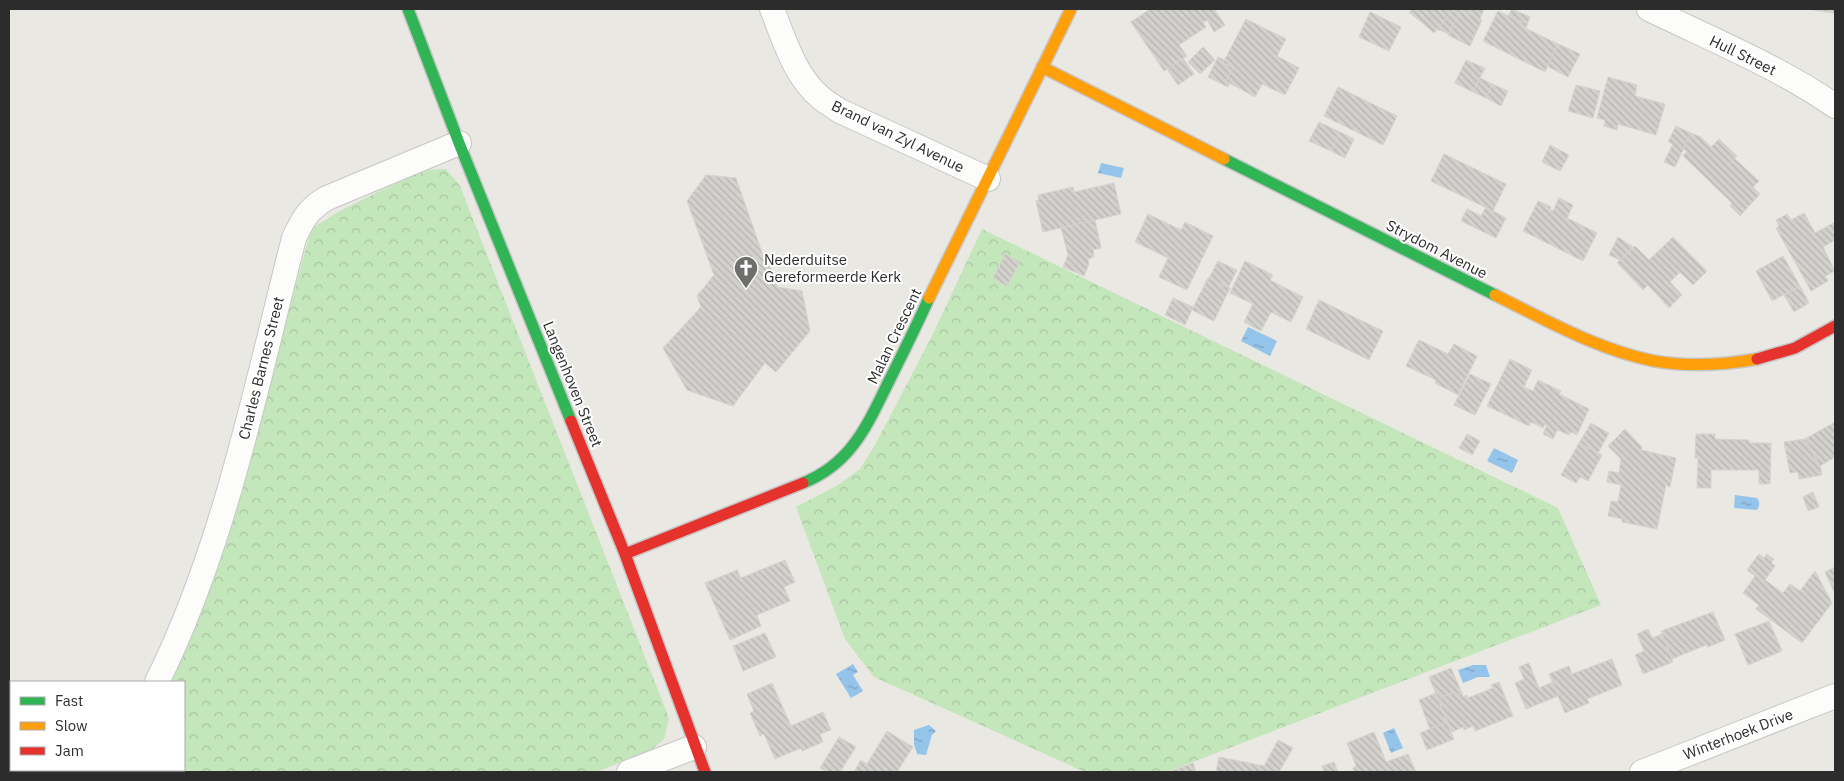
<svg xmlns="http://www.w3.org/2000/svg" width="1844" height="781" font-family="'IBM Plex Sans',sans-serif">
<style>
.park{fill:url(#park-crowns)}
.water{fill:url(#water-ripples)}
.building{fill:url(#building-back-hatch);stroke:#d5d3ce}
.lines{fill:none;stroke-linecap:round;stroke-linejoin:round}
.street-casing{stroke:#c7c6c7;stroke-width:26}
.fast-casing{stroke:#c7c6c7;stroke-width:14}
.slow-casing{stroke:#c7c6c7;stroke-width:14}
.jam-casing{stroke:#c7c6c7;stroke-width:14}
.street{stroke:#fcfcfb;stroke-width:24}
.fast{stroke:#30b455;stroke-width:11}
.slow{stroke:#ff9f0a;stroke-width:11}
.jam{stroke:#e5322d;stroke-width:11}
.labels{text-anchor:middle;dominant-baseline:central;stroke-width:4;stroke-linejoin:round;paint-order:stroke}
.street-label{font-size:15px;fill:#2c2c2c;stroke:#fff}
.poi-label{font-size:15px;fill:#2c2c2c;stroke:#fff;text-anchor:start}
</style>
<defs>
<pattern id="park-crowns" width="20" height="18" patternUnits="userSpaceOnUse" patternTransform="scale(1.25)"><rect width="20" height="18" fill="#c4e6bb"/><path d="M2 6a3 3 0 1 1 6 0M12 15a3 3 0 1 1 6 0" fill="none" stroke="#a9c5a1"/></pattern>
<pattern id="water-ripples" width="26" height="14" patternUnits="userSpaceOnUse" patternTransform="scale(1.25)"><rect width="26" height="14" fill="#95c4eb"/><path d="M2 4q2-2 4 0t4 0M15 11q2-2 4 0t4 0" fill="none" stroke="#7a9fbf"/></pattern>
<pattern id="building-back-hatch" width="6" height="6" patternUnits="userSpaceOnUse" patternTransform="scale(1.25)"><rect width="6" height="6" fill="#d3d1cd"/><path d="M-1 5l2 2M0 0l6 6M5-1l2 2" fill="none" stroke="#b5b4b0"/></pattern>
</defs>
<rect width="100%" height="100%" fill="#eae8e2"/>
<path class="park" d="M446,169L460,186L669,718L664,739L650,751L596,772H127L128,770H184V682H170L224,549L311,229L336,213L422,170Z
M982,229L1558,508L1601,605L1167,772H1085L874,677L845,639L796,507L838,485L860,469L875,445L932,336Z"/>
<path class="water" d="M1101,163L1124,168L1121,178L1098,173Z
M1248,327L1277,341L1270,356L1241,341Z
M1494,448L1518,460L1512,473L1487,461Z
M1735,495L1757,498C1760,502 1760,505 1757,510L1734,508Z
M853,664L858,672L853,675L863,691L851,698L836,674Z
M1473,665H1486L1490,677H1478L1463,683L1458,670Z
M929,725L936,731L932,735L926,755L917,754L914,744V730Z
M1394,728L1403,748L1391,753L1383,733Z"/>
<path class="building" d="M1150,9H1214L1225,25L1214,32L1207,20L1203,23L1206,27L1179,45L1187,56L1164,71L1131,22Z
M1412,9H1454L1434,33L1409,12Z
M1454,9L1461,10L1449,34L1437,29Z
M1463,9H1484L1480,19L1463,11Z
M1512,9L1530,17L1526,28L1521,26L1522,22L1508,16Z
M1805,9H1835V13Z
M1461,10L1482,20L1470,46L1448,35Z
M1498,11L1522,22L1521,26L1558,44L1545,72L1483,41Z
M1370,12L1401,27L1389,51L1359,37Z
M1246,19L1286,39L1277,56L1299,68L1285,95L1262,84L1255,97L1226,81L1233,68L1223,63Z
M1558,44L1580,54L1568,77L1547,66Z
M1203,47L1215,60L1200,74L1188,62Z
M1218,57L1224,60L1223,63L1233,68L1226,81L1230,83L1228,87L1208,77Z
M1183,58L1194,74L1178,85L1167,69Z
M1466,60L1485,68L1473,92L1455,83Z
M1608,77L1637,85L1635,96L1665,104L1656,135L1618,124L1617,130L1604,126L1605,120L1597,118Z
M1480,78L1492,84L1486,98L1473,92Z
M1492,84L1508,91L1501,106L1486,98Z
M1576,85L1600,91L1593,118L1568,111Z
M1338,87L1397,116L1383,145L1324,116Z
M1319,122L1340,132L1331,151L1309,141Z
M1676,126L1691,133L1675,167L1664,162L1673,144L1668,142Z
M1340,132L1354,139L1345,158L1331,151Z
M1691,133L1701,137L1729,164L1734,158L1759,181L1753,187L1760,194L1740,216L1730,206L1732,203L1683,156L1687,151L1683,149Z
M1719,139L1737,156L1729,164L1711,147Z
M1550,145L1569,155L1560,171L1542,162Z
M1444,154L1506,184L1493,211L1431,181Z
M706,175L736,178L766,264L772,269L777,287L802,291L810,331L776,372L765,363L733,406L687,390L663,348L701,307L697,296L714,275L687,201Z
M1114,183L1121,214L1043,232L1036,201L1039,200L1038,195L1073,187L1074,192Z
M1559,198L1573,205L1567,218L1597,233L1583,261L1523,231L1538,201L1551,207L1550,210L1553,211Z
M1486,207L1506,218L1496,238L1461,221L1467,209L1481,216Z
M1804,213L1815,233L1835,222V240L1823,247L1835,271L1825,276L1828,281L1811,291L1776,228L1779,226L1776,220L1787,214L1791,220Z
M1148,214L1181,230L1185,222L1213,236L1187,290L1159,277L1168,258L1135,242Z
M1095,220L1101,248L1093,250L1094,257L1088,259L1089,264L1084,276L1063,267L1068,255L1061,228Z
M1618,237L1633,247L1620,260L1609,255Z
M1673,237L1707,271L1693,285L1680,272L1670,282L1682,295L1669,308L1648,285L1643,290L1617,263L1635,246L1649,260Z
M1005,254L1020,262L1007,286L993,278Z
M1783,256L1800,286L1772,301L1756,271Z
M1218,261L1237,270L1228,288L1209,278Z
M1245,261L1273,275L1270,280L1303,297L1291,322L1271,312L1261,331L1244,322L1253,304L1230,293Z
M1208,278L1230,288L1214,321L1192,310Z
M1800,286L1809,303L1794,312L1784,295Z
M1173,298L1193,307L1185,325L1165,315Z
M1319,300L1383,331L1369,360L1306,329Z
M1419,340L1448,354L1454,344L1477,356L1458,395L1435,383L1436,380L1406,366Z
M1510,359L1532,370L1524,387L1533,391L1538,380L1561,391L1559,394L1589,409L1577,435L1571,432L1569,435L1557,430L1553,439L1543,434L1547,425L1545,424L1543,428L1531,422L1529,426L1487,406Z
M1470,374L1491,384L1475,415L1454,405Z
M1835,422V457L1820,466L1805,439Z
M1591,423L1609,433L1598,453L1579,443Z
M1625,429L1642,447L1641,450L1676,458L1670,487L1666,485L1657,529L1622,522V519L1608,516L1611,501L1618,502L1621,485L1607,482L1609,471L1619,473L1621,459L1608,446Z
M1467,434L1480,441L1472,455L1459,448Z
M1696,434H1715V439L1749,440V443H1771L1770,484H1759V470H1711V488H1697L1698,458H1695Z
M1805,439L1820,466L1822,475L1799,479L1798,472L1790,473L1784,442Z
M1579,443L1602,455L1588,481L1580,477L1576,483L1561,475Z
M1813,492L1819,507L1808,511L1803,497Z
M1759,554L1764,558L1767,554L1774,559L1771,563L1775,566L1765,580L1783,593L1790,584L1800,591L1815,571L1832,603L1802,643L1756,609L1759,605L1743,593L1755,576L1747,570Z
M785,560L795,582L784,587L790,601L757,615L761,626L730,640L705,583L737,570L741,578Z
M1835,567V594L1825,572Z
M1713,612L1725,640L1708,647L1706,645L1672,659L1661,631Z
M1769,621L1782,651L1748,665L1735,634Z
M1648,629L1652,638L1662,634L1673,662L1643,674L1635,655L1644,651L1637,634Z
M765,633L776,657L743,671L733,646Z
M1612,659L1622,685L1587,699L1589,703L1565,713L1549,674L1569,666L1572,674Z
M1529,663L1539,688L1553,682L1558,696L1526,709L1515,683L1524,679L1519,667Z
M1451,668L1462,693L1456,696L1455,692L1438,699L1429,677Z
M1499,682L1513,716L1475,731L1473,726L1464,730L1463,727L1452,732L1438,699L1455,692L1456,696L1462,693L1463,697L1467,695L1468,698L1493,688L1491,685Z
M772,683L791,726L823,712L831,730L820,734L823,742L802,751L801,748L775,759L764,734L760,736L750,713L754,711L747,694Z
M1436,693L1447,722L1430,729L1419,700Z
M1447,722L1454,739L1427,750L1420,733Z
M887,731L913,747L897,772H854L861,760L867,764Z
M1374,732L1386,762L1408,754L1416,772H1355L1353,768L1356,766L1347,743Z
M839,737L856,747L840,772H827L820,768Z
M1278,740L1293,748L1279,772H1216L1219,757L1264,766Z
M1334,762L1338,772H1325L1322,766Z
M1193,763L1196,772H1169Z"/>
<g class="lines">
<defs>
<path id="street" d="M772,9C784,39 795,77 821,98C827,103 834,107 840,111L988,179
M1649,9C1711,39 1779,67 1835,106
M157,682C225,545 256,386 294,238C303,219 308,209 327,198L459,143
M111,772L112,770
M629,772L694,747
M1642,772L1835,696"/>
<path id="fast" d="M408,9L459,143L571,421
M1224,159L1495,295
M803,483C853,463 868,423 891,377C904,351 917,325 929,298"/>
<path id="slow" d="M1042,67L1224,159
M1495,295C1546,320 1598,350 1654,361C1688,367 1723,365 1757,359
M929,298L1071,9"/>
<path id="jam" d="M1757,359L1795,348L1835,326
M571,421L625,554L705,772
M625,554L803,483"/>
</defs>
<use href="#street" class="street-casing"/>
<use href="#fast" class="fast-casing"/>
<use href="#slow" class="slow-casing"/>
<use href="#jam" class="jam-casing"/>
<use href="#street" class="street"/>
<use href="#fast" class="fast"/>
<use href="#slow" class="slow"/>
<use href="#jam" class="jam"/>
</g>
<defs>
<symbol id="church-pin" viewBox="-11 -11 22 30"><path d="M0 17L-7.5 6A9.5 9.5 0 1 1 7.5 6Z" fill="#6e6e6c" stroke="#fff"/><path d="M-1.2-6h2.4v3.5h3.3v2.4h-3.3V6h-2.4V-.1h-3.3v-2.4h3.3Z" fill="#fff"/></symbol>
</defs>
<g fill-rule="evenodd">
<use href="#church-pin" x="732" y="254" width="28" height="38"/>
</g>
<g class="labels">
<g class="street-label">
<text transform="translate(1743 55) rotate(26)">Hull Street</text>
<text transform="translate(898 136) rotate(26)">Brand van Zyl Avenue</text>
<text transform="translate(1437 249) rotate(27)">Strydom Avenue</text>
<text transform="translate(894 336) rotate(-64)">Malan Crescent</text>
<text transform="translate(261 368) rotate(-76)">Charles Barnes Street</text>
<text transform="translate(573 384) rotate(68)">Langenhoven Street</text>
<text transform="translate(1738 734) rotate(-21)">Winterhoek Drive</text>
</g>
<g class="poi-label">
<text x="764" y="259">Nederduitse<tspan x="764" dy="17">Gereformeerde Kerk</tspan></text>
</g>
</g>
<rect width="1844" height="781" fill="none" stroke="#2c2c2c" stroke-width="20"/>
<rect x="10" y="681" width="175" height="90" fill="#ffffff" stroke="#ababab"/>
<rect x="20" y="697" width="25" height="8" fill="#30b455" stroke="#ababab"/>
<text x="55" y="706" font-size="15" fill="#2c2c2c">Fast</text>
<rect x="20" y="722" width="25" height="8" fill="#ff9f0a" stroke="#ababab"/>
<text x="55" y="731" font-size="15" fill="#2c2c2c">Slow</text>
<rect x="20" y="747" width="25" height="8" fill="#e5322d" stroke="#ababab"/>
<text x="55" y="756" font-size="15" fill="#2c2c2c">Jam</text>
</svg>
